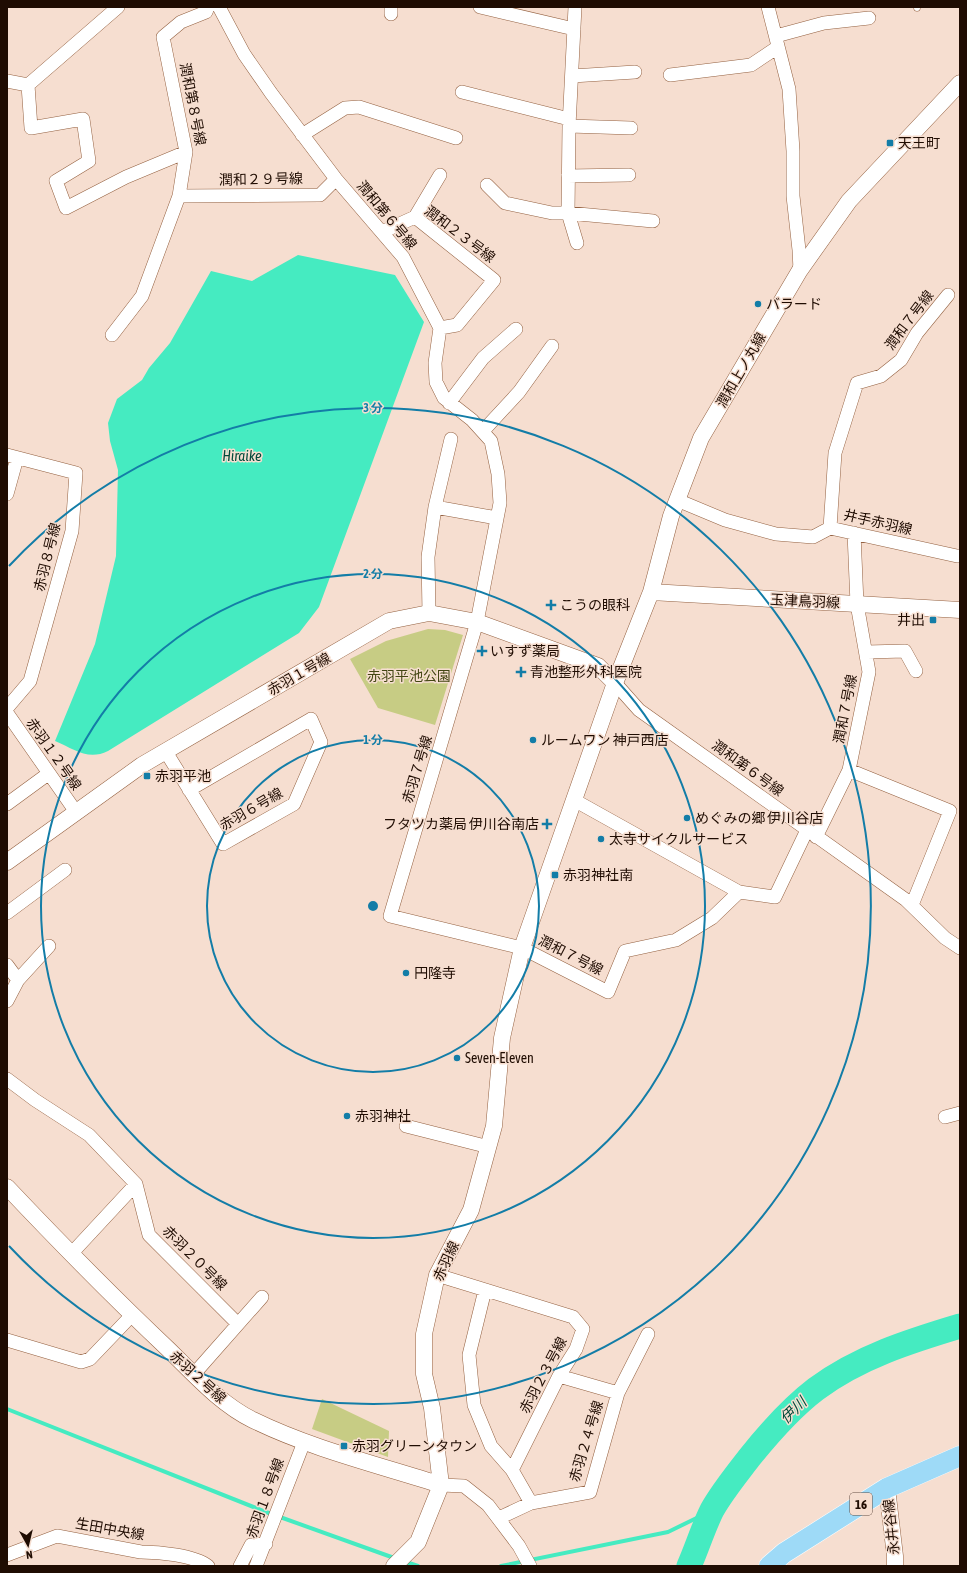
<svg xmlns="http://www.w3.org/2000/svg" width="967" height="1573" font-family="'Asap Condensed','Noto Sans JP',sans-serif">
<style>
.green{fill:#c7cc84}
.water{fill:#45ebc1}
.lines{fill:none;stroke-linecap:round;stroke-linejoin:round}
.stream{stroke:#45ebc1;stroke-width:4}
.river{stroke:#45ebc1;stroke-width:25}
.service-casing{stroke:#946141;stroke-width:7}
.minor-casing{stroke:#946141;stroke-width:14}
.tertiary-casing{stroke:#946141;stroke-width:17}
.primary-casing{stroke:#fff;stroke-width:21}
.service{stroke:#fff;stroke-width:6}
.minor{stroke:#fff;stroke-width:13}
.tertiary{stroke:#fff;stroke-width:16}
.primary{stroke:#9edaf7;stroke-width:20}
.ring{fill:none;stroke:#137da7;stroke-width:2}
.poi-dot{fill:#137da7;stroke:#f6ded0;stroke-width:1.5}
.labels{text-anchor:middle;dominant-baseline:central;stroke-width:3;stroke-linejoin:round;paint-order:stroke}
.shield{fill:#f6ded0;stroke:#604b40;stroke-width:1}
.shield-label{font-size:13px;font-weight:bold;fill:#1f0c02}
.street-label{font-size:14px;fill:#1f0c02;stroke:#f6ded0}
.poi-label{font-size:14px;fill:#1f0c02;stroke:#f6ded0;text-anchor:start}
.park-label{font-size:14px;fill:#434613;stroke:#f6ded0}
.water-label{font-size:15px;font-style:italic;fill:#024b3b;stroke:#f6ded0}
.centre{fill:#137da7;stroke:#f6ded0;stroke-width:2}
.ring-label{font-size:12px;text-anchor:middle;font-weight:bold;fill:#137da7;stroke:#f6ded0;stroke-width:3;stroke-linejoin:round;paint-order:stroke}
</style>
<rect width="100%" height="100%" fill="#f6ded0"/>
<path class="green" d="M428,629L445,630L463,635L435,725L378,708L350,659L386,641Z
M322,1399L389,1431L388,1457L312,1429Z"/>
<path class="water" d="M298,255L395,275L424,322L319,607L299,633L108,751C88,761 74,749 55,741L95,644L116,556L118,470L110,441L108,423L117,399L142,380L149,368L170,343L211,271L252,281Z"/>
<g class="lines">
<path class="stream" d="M7,1409L266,1512L397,1559
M403,1561L418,1566
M501,1566L668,1532L713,1510"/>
<path class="river" d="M689,1566C697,1548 703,1528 712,1510C722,1492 736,1475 749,1458C769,1433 791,1408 816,1389C859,1357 910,1341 960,1326"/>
<defs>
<path id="service" d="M917,8V7"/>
<path id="minor" d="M219,7L244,54L271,93L336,179L403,257L440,328L435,363L436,382L444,398L472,420L491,441L498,474L500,503L477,622L390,916L522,948L608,992L625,951L676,940L712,918L739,892L775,897L807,830
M480,7L574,29
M575,7L569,126L568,213L577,243
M768,7L789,89L793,151V196L799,250L800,270
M391,14V7
M776,36L824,23L869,18
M670,75L751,65L778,47
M572,76L635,72
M7,81L28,85
M28,85L31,128L83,119L89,161L56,181L66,208L126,177L186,152
M28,85L118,7
M462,92L569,119
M569,126L631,128
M302,135L345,108L359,107L456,138
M568,176L629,175
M487,185L505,203L552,213H568L653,221
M179,196L320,195L336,179
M415,217L440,175
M382,232L415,217L494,280L457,325L440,328
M112,335L142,296L179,196L186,152L163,37L181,22L206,12L208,7
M449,403L483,358L516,329
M483,431L519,392L552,346
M7,455L76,473L72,531L30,681L7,708
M7,494L17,458
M677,500L725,520L776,534L813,537L830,528L957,556H960
M435,507L497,518
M830,528L835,453L857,383L881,376L901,360L917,333L948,295
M429,613L428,557L435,507L451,439
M867,652L905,651L916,671
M615,683L639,710L906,900L945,938L960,948
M7,713L76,812
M166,752L223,844L294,804L321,742L311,719L189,790
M849,770L950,811L912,905
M574,800L739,892
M7,804L48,774
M816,837L849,770L869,672L857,604L854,533
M7,913L65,870
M7,965L18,980
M7,1001L18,980L49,946
M7,1079L35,1100L89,1135L136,1184L149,1235L237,1323
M945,1117L960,1113
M406,1126L489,1147
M71,1254L136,1184
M437,1275L573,1317L583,1329L576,1349L559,1376L512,1470
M485,1290L469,1355L474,1405L491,1446L512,1470L531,1503
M7,1340L81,1362L90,1359L132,1315
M194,1374L262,1297
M618,1393L648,1334
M441,1485L464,1486L488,1505L519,1546L530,1566
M499,1518L531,1503L590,1492L618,1393L559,1376
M7,1555L57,1536L141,1552C158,1552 194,1555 208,1566
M240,1566L251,1545L266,1544
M256,1566L304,1442"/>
<path id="tertiary" d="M651,592L960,610
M7,862L142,765L389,621L429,613L477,622L598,666L615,683
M7,1187C59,1242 112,1296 167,1348C193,1373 220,1404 253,1420C312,1449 379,1465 441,1485
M887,1488L895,1556V1566
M394,1566L418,1542L441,1485L432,1408L424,1374V1334L437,1275L471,1210L494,1126L502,1038L522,948L615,683L651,592L671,516L701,438L800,270L849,201L960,83"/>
<path id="primary" d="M769,1566L784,1553L887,1488L960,1456"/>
</defs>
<use href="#service" class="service-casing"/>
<use href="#minor" class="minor-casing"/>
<use href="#tertiary" class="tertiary-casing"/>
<use href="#primary" class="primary-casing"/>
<use href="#service" class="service"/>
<use href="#minor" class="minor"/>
<use href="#tertiary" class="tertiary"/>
<use href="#primary" class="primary"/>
</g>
<g class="ring">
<circle cx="373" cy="906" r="166"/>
<circle cx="373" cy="906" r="332"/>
<path d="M9 566A498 498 0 1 1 9 1246"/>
</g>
<g class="poi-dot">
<rect x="886" y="139" width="8" height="8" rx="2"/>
<circle cx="758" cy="304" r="4"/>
<path d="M549 599h4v4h4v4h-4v4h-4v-4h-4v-4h4z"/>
<rect x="929" y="616" width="8" height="8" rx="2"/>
<path d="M480 645h4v4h4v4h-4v4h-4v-4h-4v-4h4z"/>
<path d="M519 666h4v4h4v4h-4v4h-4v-4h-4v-4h4z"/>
<circle cx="533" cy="740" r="4"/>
<rect x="143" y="772" width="8" height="8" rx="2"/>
<circle cx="687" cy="818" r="4"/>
<path d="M545 818h4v4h4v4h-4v4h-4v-4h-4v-4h4z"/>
<circle cx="601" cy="839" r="4"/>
<rect x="551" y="871" width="8" height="8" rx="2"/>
<circle cx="406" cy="973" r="4"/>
<circle cx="457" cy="1058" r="4"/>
<circle cx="347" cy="1116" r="4"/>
<rect x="340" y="1442" width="8" height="8" rx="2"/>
</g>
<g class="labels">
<rect class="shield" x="850" y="1493" width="22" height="22" rx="3"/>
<g class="shield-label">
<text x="861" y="1504">16</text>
</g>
<g class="street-label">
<text transform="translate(193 104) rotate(79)">潤和第８号線</text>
<text transform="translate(261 179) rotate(-1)">潤和２９号線</text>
<text transform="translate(387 215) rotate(50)">潤和第６号線</text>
<text transform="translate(460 234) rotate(37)">潤和２３号線</text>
<text transform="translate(909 320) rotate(-53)">潤和７号線</text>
<text transform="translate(741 370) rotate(-60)">潤和上ノ丸線</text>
<text transform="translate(878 522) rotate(13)">井手赤羽線</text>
<text transform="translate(47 557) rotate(-76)">赤羽８号線</text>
<text transform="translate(805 601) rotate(3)">玉津鳥羽線</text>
<text transform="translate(299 674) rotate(-30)">赤羽１号線</text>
<text transform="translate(845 709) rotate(-79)">潤和７号線</text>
<text transform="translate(54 754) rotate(55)">赤羽１２号線</text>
<text transform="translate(748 768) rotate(36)">潤和第６号線</text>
<text transform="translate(417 769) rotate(-73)">赤羽７号線</text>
<text transform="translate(251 809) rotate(-30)">赤羽６号線</text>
<text transform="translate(571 955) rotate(27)">潤和７号線</text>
<text transform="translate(195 1258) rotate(45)">赤羽２０号線</text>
<text transform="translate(446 1261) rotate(-65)">赤羽線</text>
<text transform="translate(543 1375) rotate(-62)">赤羽２３号線</text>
<text transform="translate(198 1377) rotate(42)">赤羽２号線</text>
<text transform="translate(586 1441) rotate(-73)">赤羽２４号線</text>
<text transform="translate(265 1498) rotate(-70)">赤羽１８号線</text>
<text transform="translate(891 1527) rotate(-96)">永井谷線</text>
<text transform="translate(110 1529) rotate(10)">生田中央線</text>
</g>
<g class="poi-label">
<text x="898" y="143">天王町</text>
<text x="766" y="304">バラード</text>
<text x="560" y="605">こうの眼科</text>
<text x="925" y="620" text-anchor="end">井出</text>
<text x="490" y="651">いすず薬局</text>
<text x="530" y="672">青池整形外科医院</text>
<text x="541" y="740">ルームワン 神戸西店</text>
<text x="155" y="776">赤羽平池</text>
<text x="695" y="818">めぐみの郷 伊川谷店</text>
<text x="539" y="824" text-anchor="end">フタツカ薬局 伊川谷南店</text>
<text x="609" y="839">太寺サイクルサービス</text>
<text x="563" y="875">赤羽神社南</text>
<text x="414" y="973">円隆寺</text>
<text x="465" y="1058">Seven-Eleven</text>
<text x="355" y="1116">赤羽神社</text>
<text x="352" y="1446">赤羽グリーンタウン</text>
</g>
<g class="park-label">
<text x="409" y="676">赤羽平池公園</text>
</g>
<g class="water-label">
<text x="242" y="455">Hiraike</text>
<text transform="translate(793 1410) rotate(-44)">伊川</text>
</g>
</g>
<circle cx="373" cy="906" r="6" class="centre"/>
<g class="ring-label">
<text x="373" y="412">3 分</text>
<text x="373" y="578">2 分</text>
<text x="373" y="744">1 分</text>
</g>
<rect width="967" height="1573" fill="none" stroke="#1f0c02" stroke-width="16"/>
<g transform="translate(28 1545) rotate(172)" stroke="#f6ded0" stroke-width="3" paint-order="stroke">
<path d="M0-3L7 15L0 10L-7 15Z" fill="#1f0c02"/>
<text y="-6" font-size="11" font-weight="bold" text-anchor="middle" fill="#1f0c02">N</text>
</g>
</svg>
